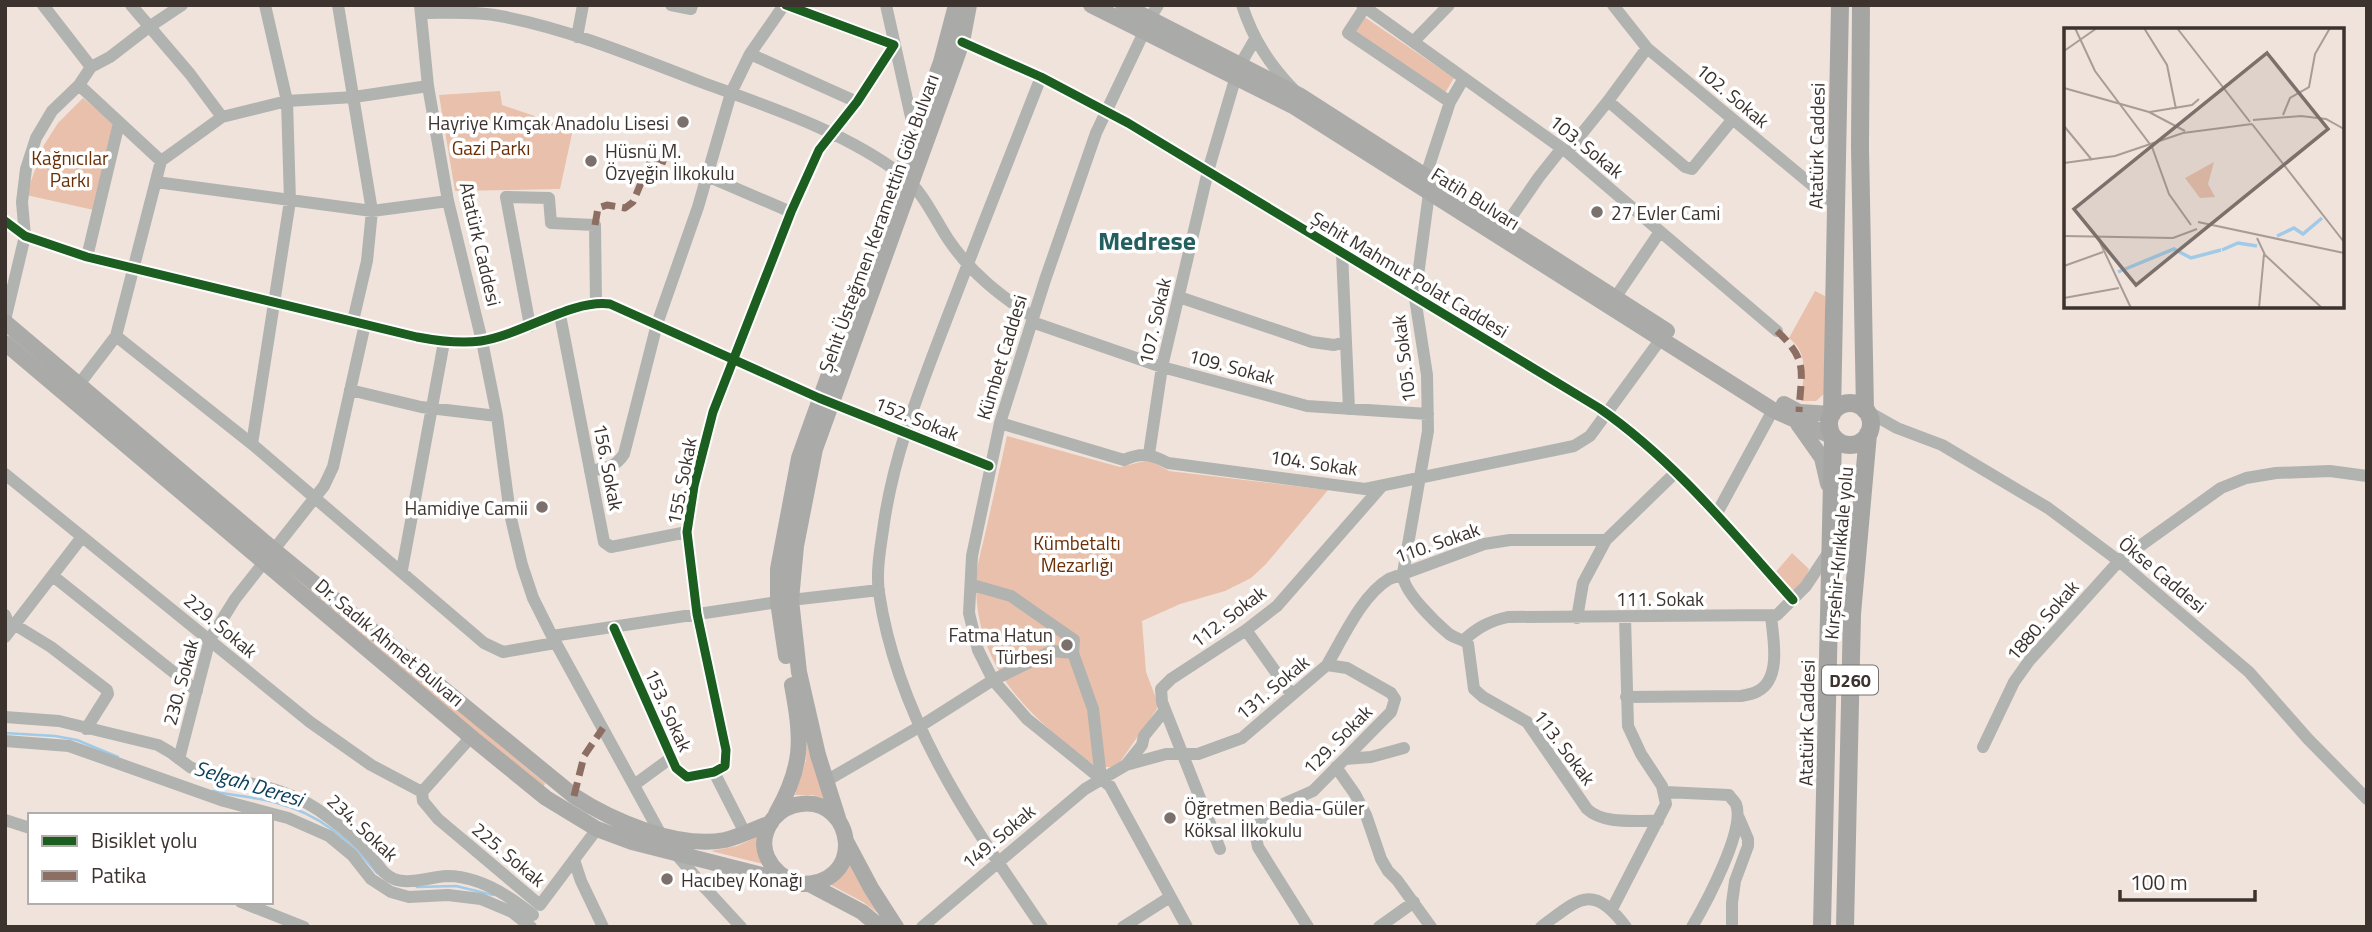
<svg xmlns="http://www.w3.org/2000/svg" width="2372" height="932" font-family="'Titillium Web',sans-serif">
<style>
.green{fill:#e8c0ab}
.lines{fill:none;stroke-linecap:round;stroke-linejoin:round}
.stream{stroke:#a0cae7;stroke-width:2.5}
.minor{stroke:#b0b3b0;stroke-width:12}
.major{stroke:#aaaba9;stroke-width:16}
.highway{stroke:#a5a6a3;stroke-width:18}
.quiet{stroke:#8d6e63;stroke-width:7;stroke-dasharray:14 7;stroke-linecap:butt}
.cycleway-casing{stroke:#fff;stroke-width:13}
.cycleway{stroke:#1b5e20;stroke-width:9}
.poi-dot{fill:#7b706b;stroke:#fff;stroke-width:2.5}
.labels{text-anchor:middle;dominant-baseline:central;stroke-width:7;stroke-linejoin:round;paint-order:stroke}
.shield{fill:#fff;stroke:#76706d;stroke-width:2}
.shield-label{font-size:18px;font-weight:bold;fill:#3c322e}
.street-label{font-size:19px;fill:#3c322e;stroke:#fff}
.poi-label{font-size:19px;fill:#3c322e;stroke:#fff;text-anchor:start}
.park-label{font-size:19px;fill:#6a2f05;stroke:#fff}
.water-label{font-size:21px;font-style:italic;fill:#0c415e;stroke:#fff}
.district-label{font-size:26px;font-weight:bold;fill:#245f5f;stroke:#fff}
.inset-river{fill:none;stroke:#a0cae7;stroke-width:3.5}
.inset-road{fill:none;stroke:#a89c96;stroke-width:2}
.view{fill:#7b706b;fill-opacity:0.15;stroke:#7b706b;stroke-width:3.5}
.inset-edge{fill:none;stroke:#3c322e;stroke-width:3.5}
</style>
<rect width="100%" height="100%" fill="#f0e3db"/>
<path class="green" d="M1363,16L1454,78L1445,93L1354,32Z
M500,91L502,105L573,129L560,189L455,191L439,95Z
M83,98L113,123L94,210L26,195L44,145L58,123Z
M1815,291L1825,296L1827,383L1825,393L1816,401H1801C1803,377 1810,354 1789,338Z
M1007,436L1120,467L1149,460L1169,471L1328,490L1266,564L1251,578L1225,591L1180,604L1142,621L1146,672L1159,706L1120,762L1111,767H1097C1034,721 978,673 976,588C975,570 982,548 986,530C993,499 1000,467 1007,436Z
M1792,553L1809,569L1806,577L1794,591L1775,573Z
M276,558L545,783L543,789L272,562Z
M807,740L826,799L812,795H795L806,760Z
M759,836L763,864L711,851L737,846Z
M850,862L883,917L863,902L831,885L839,878Z"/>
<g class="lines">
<path class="stream" d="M5,733L55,736L77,740L118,757
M213,791C234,796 256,797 277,803C319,814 350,840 377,873
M417,887L456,886L493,895"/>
<path class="minor" d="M43,5L91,67
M131,5L190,74L222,117
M265,5L287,101L354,97L428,86
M338,5L372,211L367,261L353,321
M420,5L428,86L448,201L482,341L497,416L510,514L522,565L533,598L552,636L660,833
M671,5L691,9L692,5
M886,5L915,135
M1242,5C1253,39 1269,64 1294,90
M1362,5L1567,152L1777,331
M1613,5L1647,48L1836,205
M1365,7L1348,33L1450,102
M421,13C447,13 475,11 500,16C569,29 636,57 701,82C769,107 844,131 902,175C923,191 934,218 948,239C971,273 999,295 1033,317
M1150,18L1158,5
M1144,32L1096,133L1045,280L1000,423L972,556L969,613L978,650L993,680L1027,719L1110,786L1187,927
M577,37L583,5
M1414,41L1449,5
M962,42L1041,77L1128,123L1599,408C1674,460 1733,533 1793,600
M750,54L857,102
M1240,65L1255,39
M1041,77C1010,156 979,234 949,313C922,384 893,454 883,530C880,550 876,573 879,593C898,720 971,823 1042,927
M79,85L161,161
M1608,101L1647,48
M1567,152L1608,101L1685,167L1692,169L1732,120
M1426,175L1450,102L1464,78
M707,176L791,212
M156,182L372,211L448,201
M1429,193L1415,298L1427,375L1428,431L1403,573C1401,590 1436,623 1449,634C1456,639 1463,639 1468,644L1474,689L1483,697L1527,722L1587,809C1604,825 1636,820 1658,821
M5,221L25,236L87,257L417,337C438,341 460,344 481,341C521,335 572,299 610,304L819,398L989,466
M1505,226L1539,177L1562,148
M1342,253L1349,409
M87,257L119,123
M1179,297L1312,342L1334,345L1346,342
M1615,298L1659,233
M560,315L604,542L611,547L687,532
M5,320L25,236L22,202L26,169L36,138L52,111L79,85L91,67L110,57L149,27L182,5
M1032,322L1162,367L1307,406L1428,414
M530,326L506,197L549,198L551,223L595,225L596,303
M116,336L252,444L484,643L503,652L555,643
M80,383L116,336L161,161L222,117L287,101L290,201L252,444
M350,390L421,407L497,416
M1865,410L1897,428L1942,445L2048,508L2119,561L2249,672L2308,739L2367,799
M1000,423L1124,460C1142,452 1151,454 1168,463L1365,489L1574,446L1590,436L1660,340
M1149,454L1162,367L1208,171L1236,76
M590,471C605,468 615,468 624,454L657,324L698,207L731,93L750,54L784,5
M5,474L310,722L371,765L422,792
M1716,515L1773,410
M402,570L444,342
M53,576L197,691
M791,600L879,590
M5,615L7,620L51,647L107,690L108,694L86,729
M1577,618L1583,583L1606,540
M614,628L676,768L687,777L714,772L725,766L726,750L697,614L687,532L694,486L713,412L791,212L819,150L857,102L894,45L786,5
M1246,630L1292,695
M552,636L778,602
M5,637L82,537
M1464,640C1478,627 1490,621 1508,617L1777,615L1806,586L1830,550
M1073,653L1093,709L1101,778
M1327,665C1343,638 1362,595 1389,579L1484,544L1510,540H1606L1675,473
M1626,697L1741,696C1747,695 1753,694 1758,691C1782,678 1773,638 1771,616
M5,717L59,721L158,745L170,752L190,767L203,773C248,784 291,787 328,817C343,828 360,842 372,857C379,865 382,874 394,879C409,885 430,877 447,876C478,876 510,896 533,915
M5,741L69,746L224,801L288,818L329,836L352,855L371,879L391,892L409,897L448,895L481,899L512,912L531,927
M1983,747L2014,682L2029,661L2119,561L2221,488L2246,478L2276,473L2330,471L2367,476
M179,759L210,639L235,599L324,486L333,467L365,324
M1345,759L1371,757L1404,748
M1126,765L1166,754H1198L1242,738L1327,665L1347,668L1391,693L1395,699L1391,712L1313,791L1267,811L1255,831L1258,847L1308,927
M1336,767L1355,794L1366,815L1381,859L1388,871L1397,880L1431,927
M714,772L745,833
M826,781L919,727L993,680L1052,651L1073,653L1074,640L1011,596L976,586
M634,785L671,758
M422,792L423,801L438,819L540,905L597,829
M422,792L471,737
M1665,792L1729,795C1730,797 1735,802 1736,804C1746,829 1706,903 1692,927
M5,820L30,828
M1220,849L1162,702L1161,689L1171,679L1246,630L1277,606L1382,486
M676,854L706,889L741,927
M574,860L581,881L603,927
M241,902L304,927
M1612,909L1666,804L1662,786L1641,754L1628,726L1625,617
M922,927L1085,789L1126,765L1142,745L1144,736L1165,710
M1123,927L1170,897
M1379,927L1414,902
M1541,927C1579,899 1592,882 1626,927
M1732,927V903L1735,881L1748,846V839L1739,818"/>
<path class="major" d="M1091,5L1293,106L1773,410L1833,437
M1123,5L1299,95L1667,331
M5,322L274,550L574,796C612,821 678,849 725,840C741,836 756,828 771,823
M5,343L471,737L546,798L597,829L632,842L797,884C869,887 854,797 801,804C790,805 780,811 773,819C753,847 770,872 797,884
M1784,404L1799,412L1832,414
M1798,424L1822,458L1828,484
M786,656L778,602V569L799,458L941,62L956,5
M776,814C804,765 802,739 792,685
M838,818L818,755L799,672L791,600L796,546L815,449L947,84L962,42L969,5
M846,841L871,888L896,927
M811,885L862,912L880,927"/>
<path class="highway" d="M1861,5L1860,147L1865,410
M1829 424a21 21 0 1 1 42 0a21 21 0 1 1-42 0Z
M1832,414L1840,5
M1822,927L1833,437
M1845,927L1852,614L1868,434"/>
<path class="quiet" d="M595,225L598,208L607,205L625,208L633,202L652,157L707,176
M1777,331C1809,361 1801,371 1799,412
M574,796L584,756L603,728"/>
<defs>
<path id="cycleway" d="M962,42L1041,77L1128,123L1599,408C1674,460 1733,533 1793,600
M5,221L25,236L87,257L417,337C438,341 460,344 481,341C521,335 572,299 610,304L819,398L989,466
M614,628L676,768L687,777L714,772L725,766L726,750L697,614L687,532L694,486L713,412L791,212L819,150L857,102L894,45L786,5"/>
</defs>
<use href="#cycleway" class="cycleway-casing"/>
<use href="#cycleway" class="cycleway"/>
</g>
<g class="poi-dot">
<circle cx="683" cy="122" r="7"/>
<circle cx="591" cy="161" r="7"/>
<circle cx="1597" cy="212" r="7"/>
<circle cx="542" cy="507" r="7"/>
<circle cx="1067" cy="645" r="7"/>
<circle cx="1170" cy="818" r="7"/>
<circle cx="667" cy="879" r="7"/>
</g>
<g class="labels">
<rect class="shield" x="1822" y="665.5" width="56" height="29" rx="5"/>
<g class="shield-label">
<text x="1850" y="680">D260</text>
</g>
<g class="street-label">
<text transform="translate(1733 95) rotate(40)">102. Sokak</text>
<text transform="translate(1587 146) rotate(39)">103. Sokak</text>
<text transform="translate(1816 146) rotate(-89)">Atatürk Caddesi</text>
<text transform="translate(1476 198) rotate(32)">Fatih Bulvarı</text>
<text transform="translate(878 223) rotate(-70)">Şehit Üsteğmen Keramettin Gök Bulvarı</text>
<text transform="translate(481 244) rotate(77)">Atatürk Caddesi</text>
<text transform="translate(1410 274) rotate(31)">Şehit Mahmut Polat Caddesi</text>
<text transform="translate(1154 321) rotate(-77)">107. Sokak</text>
<text transform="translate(1001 357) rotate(-73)">Kümbet Caddesi</text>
<text transform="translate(1403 359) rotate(-97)">105. Sokak</text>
<text transform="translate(1232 366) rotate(15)">109. Sokak</text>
<text transform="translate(917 418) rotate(22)">152. Sokak</text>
<text transform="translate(1314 462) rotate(8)">104. Sokak</text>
<text transform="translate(609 467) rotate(79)">156. Sokak</text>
<text transform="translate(681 481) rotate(-79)">155. Sokak</text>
<text transform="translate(1437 542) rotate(-19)">110. Sokak</text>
<text transform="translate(1838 553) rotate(-85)">Kırşehir-Kırıkkale yolu</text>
<text transform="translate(2163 574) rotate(40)">Ökse Caddesi</text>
<text x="1660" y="598">111. Sokak</text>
<text transform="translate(1228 616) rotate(-37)">112. Sokak</text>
<text transform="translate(2042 620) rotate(-49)">1880. Sokak</text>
<text transform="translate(221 625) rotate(40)">229. Sokak</text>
<text transform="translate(390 642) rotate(40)">Dr. Sadık Ahmet Bulvarı</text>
<text transform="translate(180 682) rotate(-75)">230. Sokak</text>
<text transform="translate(1272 687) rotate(-40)">131. Sokak</text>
<text transform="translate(669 710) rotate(66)">153. Sokak</text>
<text transform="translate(1806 723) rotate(-89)">Atatürk Caddesi</text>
<text transform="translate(1337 739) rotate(-45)">129. Sokak</text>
<text transform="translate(1565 747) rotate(53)">113. Sokak</text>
<text transform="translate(363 827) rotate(43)">234. Sokak</text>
<text transform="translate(998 836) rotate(-40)">149. Sokak</text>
<text transform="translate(509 854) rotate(40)">225. Sokak</text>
</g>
<g class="poi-label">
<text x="669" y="122" text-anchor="end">Hayriye Kımçak Anadolu Lisesi</text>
<text x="605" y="150">Hüsnü M.<tspan x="605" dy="22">Özyeğin İlkokulu</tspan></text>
<text x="1611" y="212">27 Evler Cami</text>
<text x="528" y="507" text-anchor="end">Hamidiye Camii</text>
<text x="1053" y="634" text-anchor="end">Fatma Hatun<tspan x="1053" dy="22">Türbesi</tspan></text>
<text x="1184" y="807">Öğretmen Bedia-Güler<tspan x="1184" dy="22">Köksal İlkokulu</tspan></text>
<text x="681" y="879">Hacıbey Konağı</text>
</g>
<g class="park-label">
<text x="491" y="147">Gazi Parkı</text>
<text x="70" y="157">Kağnıcılar<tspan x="70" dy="22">Parkı</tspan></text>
<text x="1077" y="542">Kümbetaltı<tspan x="1077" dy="22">Mezarlığı</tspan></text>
</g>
<g class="water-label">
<text transform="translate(249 783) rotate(17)">Selgah Deresi</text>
</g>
<g class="district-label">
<text x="1147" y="240">Medrese</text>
</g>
</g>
<g transform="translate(2064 28)">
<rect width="280" height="280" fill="#f0e3db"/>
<path d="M150,134L144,156L151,169L136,170L121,150Z" fill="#e8c0ab"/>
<path class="inset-river" d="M213,208L230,200L239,206L258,190M158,222L174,215L193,218M54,244L110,221L127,230L157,222"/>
<path class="inset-road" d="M11,0L31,43L88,119L105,166L127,197M80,0L103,37L112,81M113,0L186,94M0,23L33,0M0,60L85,84L121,103M86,84L128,77L135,71M219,87L226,70L245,59L251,26L266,0M189,92L237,88L262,91L280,101M188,96L280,214M0,98L28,132M0,135L51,128L119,105L188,96M134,194L280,225M0,208L109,210L133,201M33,208L67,280M193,210L201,227L258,280M0,238L39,224M0,270L55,260M195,280L200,226"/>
<path class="view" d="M203,25L264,101L72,257L10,181Z"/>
<rect width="280" height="280" class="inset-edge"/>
</g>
<rect width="2372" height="932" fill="none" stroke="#3c322e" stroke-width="14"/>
<rect x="28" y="813" width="245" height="91" fill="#ffffff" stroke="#b1adab" stroke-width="2"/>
<rect x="42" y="836" width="35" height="10" fill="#1b5e20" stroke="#b1adab" stroke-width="2"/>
<text x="91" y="848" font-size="21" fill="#3c322e">Bisiklet yolu</text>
<rect x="42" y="871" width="35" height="10" fill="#8d6e63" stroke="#b1adab" stroke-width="2"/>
<text x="91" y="883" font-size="21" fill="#3c322e">Patika</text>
<path d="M2120 890v10h135v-10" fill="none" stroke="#3c322e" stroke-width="3.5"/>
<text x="2130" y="890" font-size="21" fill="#3c322e" stroke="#ffffff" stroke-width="5" paint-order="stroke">100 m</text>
</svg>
